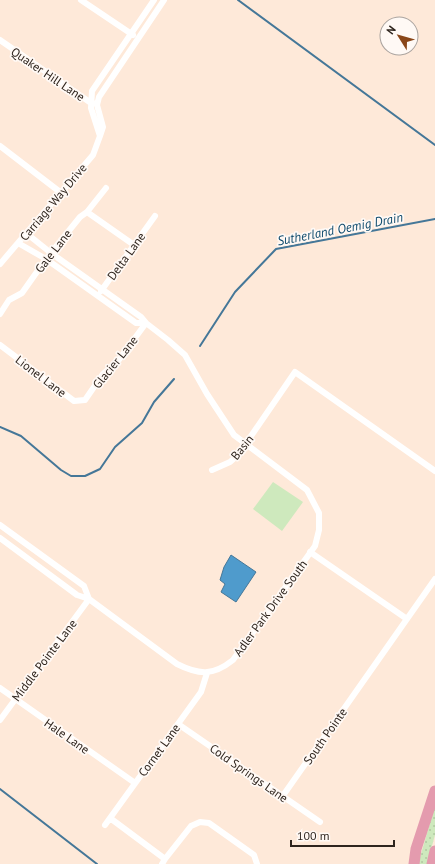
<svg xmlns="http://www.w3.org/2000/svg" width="435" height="864" font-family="'PT Sans',sans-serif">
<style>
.green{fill:url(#green-dots)}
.pitch{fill:#cee9bd}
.water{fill:#4f9bcc;stroke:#457798}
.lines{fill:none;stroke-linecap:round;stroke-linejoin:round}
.stream{stroke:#457798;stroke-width:2}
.street{stroke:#fff;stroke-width:6}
.highway{stroke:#e49bae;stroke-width:11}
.labels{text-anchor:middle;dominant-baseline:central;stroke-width:3.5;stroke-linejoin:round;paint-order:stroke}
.street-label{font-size:12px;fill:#2e241d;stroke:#fff9f5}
.water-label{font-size:13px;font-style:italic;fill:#0d496b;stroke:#fff9f5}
</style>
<defs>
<pattern id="green-dots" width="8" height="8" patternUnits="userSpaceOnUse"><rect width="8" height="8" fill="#cee9bd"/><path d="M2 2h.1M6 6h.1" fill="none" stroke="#b1c8a2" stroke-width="1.8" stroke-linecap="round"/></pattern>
</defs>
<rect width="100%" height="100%" fill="#fee9d9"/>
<path class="green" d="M435,806V835L427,864H418Z"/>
<path class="pitch" d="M273,482L303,502L282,531L253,509Z"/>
<path class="water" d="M231,555L256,572L236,602L221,592L225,584L220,580L224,567Z"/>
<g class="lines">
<path class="stream" d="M238,0L435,145
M200,346L235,292L276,249L435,219
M0,427L21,436L61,470L71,476H85L100,469L115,447L142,423L154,402L174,379
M0,789L97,864"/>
<path class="street" d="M81,0L133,35
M154,0L92,91L91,108L100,136L103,127L97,105L99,97L164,0
M0,40L91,103H93
M0,146L60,192
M87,212L134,245
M18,243L46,259L136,323H146L141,317L51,253L26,233
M0,264L93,155L100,136
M101,291L155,216
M0,314L9,300L22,293L46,259L80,217L87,212L106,188
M0,345L74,401L85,400L103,374L118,361L146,323L168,340L185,355L207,394L234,435L307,490L319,513V530L315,546L233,660C213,676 199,675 177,664L89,599L0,720
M212,470L230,462L238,455L295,372L435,471
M0,525L84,586L89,599L77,595L0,538
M310,552L407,619
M0,688L135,783
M178,724L320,822
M282,797L435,579
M110,818L165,859L162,864
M105,825L201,692L207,673
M165,859L191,826L200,822L209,823L254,855L257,864"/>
<path class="highway" d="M414,864L416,849L435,791
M432,864L435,851"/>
</g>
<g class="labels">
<g class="street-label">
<text transform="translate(48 74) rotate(34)">Quaker Hill Lane</text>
<text transform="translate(53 202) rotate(-50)">Carriage Way Drive</text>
<text transform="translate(53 251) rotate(-52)">Gale Lane</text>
<text transform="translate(126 256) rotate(-54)">Delta Lane</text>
<text transform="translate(115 362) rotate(-51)">Glacier Lane</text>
<text transform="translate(41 376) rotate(37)">Lionel Lane</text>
<text transform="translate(242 447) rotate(-51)">Basin</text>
<text transform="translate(270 608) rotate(-54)">Adler Park Drive South</text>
<text transform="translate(44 660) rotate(-53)">Middle Pointe Lane</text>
<text transform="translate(67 736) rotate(35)">Hale Lane</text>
<text transform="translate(325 736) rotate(-55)">South Pointe</text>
<text transform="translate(159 750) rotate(-54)">Cornet Lane</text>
<text transform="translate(249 773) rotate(35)">Cold Springs Lane</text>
</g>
<g class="water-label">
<text transform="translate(340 229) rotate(-11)">Sutherland Oemig Drain</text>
</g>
</g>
<g transform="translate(399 36) rotate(307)"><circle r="19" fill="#fff9f5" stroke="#aba49f"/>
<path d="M0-3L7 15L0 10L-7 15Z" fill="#8a4618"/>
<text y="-6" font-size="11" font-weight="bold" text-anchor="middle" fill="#2e241d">N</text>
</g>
<path d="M291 840v6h103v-6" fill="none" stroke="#2e241d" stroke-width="2"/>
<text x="297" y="840" font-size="12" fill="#2e241d" stroke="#fff9f5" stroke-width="3" paint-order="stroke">100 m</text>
</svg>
